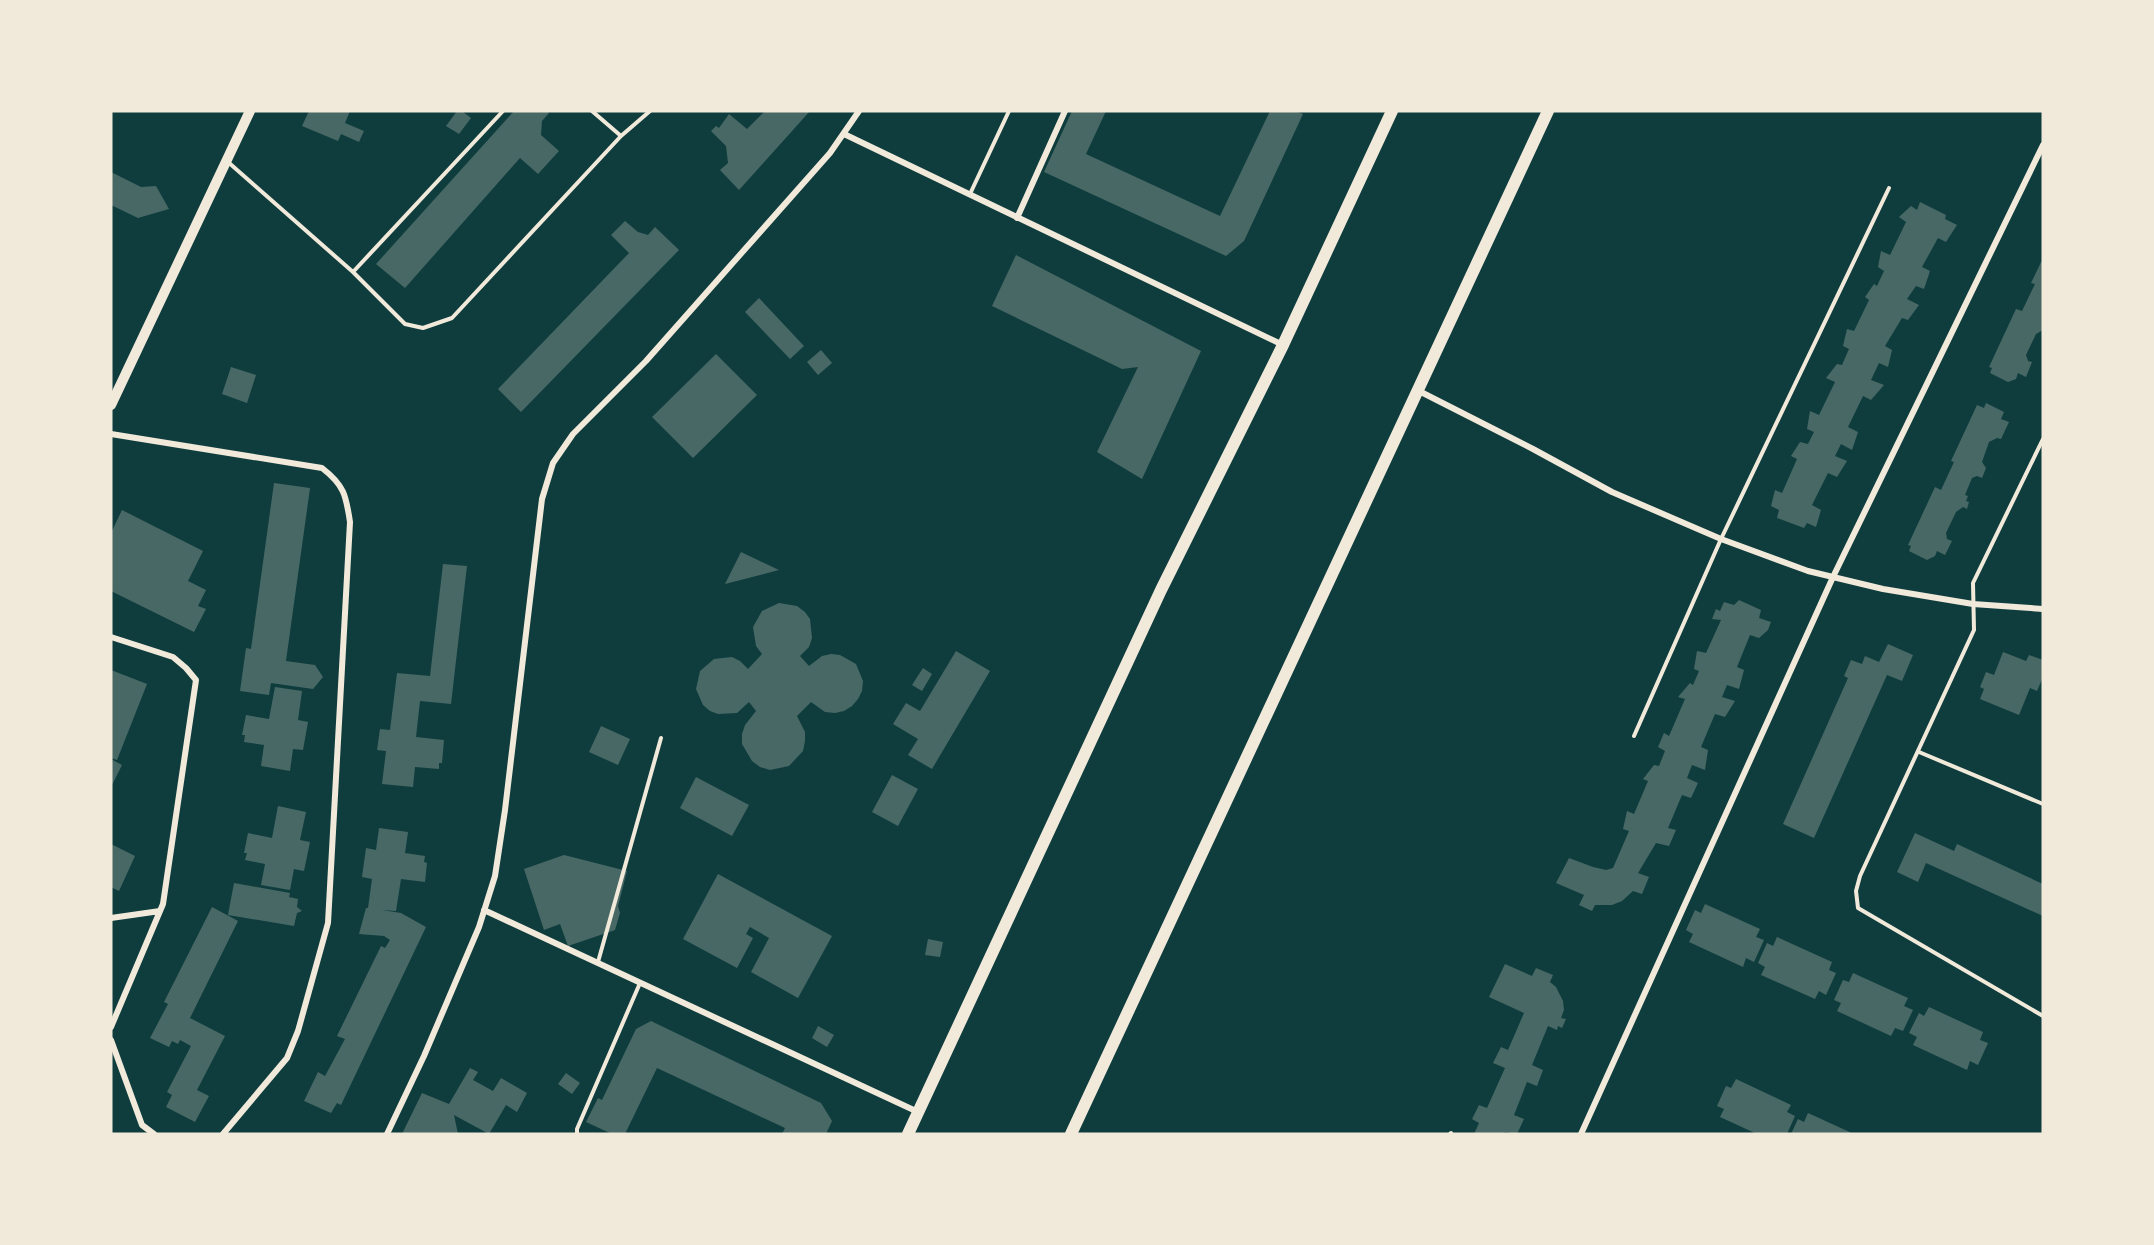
<svg xmlns="http://www.w3.org/2000/svg" width="2154" height="1245" font-family="'Work Sans',sans-serif">
<style>
.building{fill:#486865}
.lines{fill:none;stroke-linecap:round;stroke-linejoin:round}
.service{stroke:#f1e9da;stroke-width:4}
.minor{stroke:#f1e9da;stroke-width:6}
.tertiary{stroke:#f1e9da;stroke-width:10}
.primary{stroke:#f1e9da;stroke-width:12}
</style>
<rect width="100%" height="100%" fill="#0f3d3e"/>
<path class="building" d="M309,111H350L345,123L364,131L359,142L341,134L338,141L302,126Z
M457,111H462L471,118L459,134L446,126Z
M514,111H546L549,113L542,121L541,135L559,151L538,174L520,158L405,288L376,264Z
M765,111H810L739,190L720,170L728,163L726,146L711,131L716,126L719,128L729,114L747,129Z
M1072,111H1106L1086,154L1220,216L1270,111H1296L1303,114L1244,241L1226,256L1044,172Z
M111,172L141,187L156,186L169,209L138,218L111,205Z
M1920,202L1946,215L1945,219L1957,225L1946,242L1938,238L1922,267L1930,271L1924,289L1916,286L1907,299L1919,305L1908,320L1902,318L1885,346L1892,350L1888,367L1879,363L1871,380L1884,385L1871,400L1863,396L1848,427L1858,432L1852,450L1841,444L1835,456L1847,461L1837,477L1828,473L1812,505L1821,510L1816,527L1807,523L1804,528L1777,518L1779,510L1771,506L1775,490L1782,493L1797,459L1791,456L1800,442L1808,444L1814,432L1807,429L1810,411L1819,415L1835,382L1826,378L1837,364L1842,365L1849,349L1843,346L1847,329L1854,331L1869,300L1865,297L1874,284L1877,286L1884,271L1878,267L1881,251L1890,255L1906,222L1899,217L1911,206L1917,210Z
M625,221L638,232L648,235L655,227L679,250L521,412L498,389L629,253L611,235Z
M1016,255L1201,351L1142,479L1097,452L1138,367L1122,369L992,306Z
M2043,258V330L2036,334L2026,355L2028,361L2032,362L2026,377L2018,373L2016,379L2008,382L1990,373L1992,368L1989,367L2016,309L2022,311L2035,284L2031,283Z
M759,298L804,346L790,359L745,312Z
M821,350L832,363L818,375L807,362Z
M716,354L757,395L693,458L652,417Z
M231,367L256,375L247,403L222,394Z
M1986,403L2004,412L2001,419L2009,422L2001,439L1997,438L1989,442L1982,462L1986,468L1982,478L1977,476L1972,478L1965,495L1968,496L1966,501L1969,502L1967,509L1963,507L1956,512L1946,533L1947,539L1952,541L1945,555L1937,551L1935,556L1927,560L1909,551L1911,546L1908,545L1935,487L1941,490L1954,462L1951,461L1977,405L1984,408Z
M274,483L310,488L286,661L315,665L323,677L313,689L271,683L269,695L240,691L246,648L251,649Z
M122,510L203,551L188,581L206,590L198,606L206,609L194,632L111,591V533Z
M741,552L779,570L725,584Z
M443,564L467,566L451,704L420,701L416,737L444,740L442,763H439V769L415,767L413,787L382,784L386,751L377,750L380,729L390,730L397,673L430,676Z
M1739,600L1761,610L1759,618L1771,622L1768,630L1759,638L1750,635L1737,667L1744,670L1739,689L1727,685L1722,697L1735,701L1725,717L1715,714L1701,747L1708,750L1705,770L1692,765L1687,778L1698,783L1691,798L1682,795L1668,828L1676,830L1669,846L1656,843L1638,873L1649,877L1642,894L1633,891L1622,901L1612,905H1595L1592,911L1579,905L1584,895L1556,883L1569,858L1593,867L1606,870L1613,868L1629,831L1623,829L1627,811L1634,814L1648,781L1643,779L1654,765L1659,766L1665,751L1658,747L1664,733L1669,736L1685,699L1678,697L1690,683L1693,685L1699,671L1694,669L1697,651L1706,653L1721,620L1712,619L1716,609L1720,611L1724,602L1734,605Z
M779,603L797,606L805,612L810,619L812,638L809,647L800,656L809,666L822,656L831,654L840,655L856,664L863,681L862,691L858,699L852,706L844,711L835,713L825,712L811,702L797,716L805,732V741L803,751L789,766L770,770L760,767L752,761L742,744V734L745,725L756,711L749,702L737,713L718,714L710,711L703,705L696,689L700,671L714,659L732,657L740,661L748,669L762,654L756,646L753,627L762,611Z
M1888,644L1913,655L1902,681L1887,675L1814,838L1783,824L1848,678L1844,676L1851,660L1862,664L1865,656L1879,662Z
M956,651L990,671L932,769L908,755L918,739L893,724L906,703L920,711Z
M2003,652L2026,661L2029,655L2043,660V677L2037,691L2030,688L2019,715L1980,699L1984,689L1980,687L1986,672L1994,675Z
M923,668L932,674L922,691L912,685Z
M111,670L147,684L117,760L111,758Z
M275,687L302,691L298,720L308,722L303,750L293,749L290,771L261,766L264,745L244,742L245,735H242L246,715L269,719Z
M601,726L630,739L618,765L589,752Z
M111,759L122,765L111,787Z
M892,775L918,789L898,826L872,812Z
M696,777L749,805L732,836L680,808Z
M278,806L306,812L300,840L310,842L304,871L294,869L290,890L261,885L265,864L245,860L247,853H244L248,833L272,838Z
M379,828L408,832L405,853L425,856L424,862L427,863L425,882L401,879L396,911L382,910L401,913L426,927L341,1105L337,1103L331,1113L304,1101L318,1072L325,1076L345,1039L337,1036L381,946L385,948L390,940L384,936L359,934L366,908H368L372,879L362,877L366,848L376,850Z
M1915,833L1954,851L1957,844L2043,884V916L1926,863L1918,882L1897,872Z
M111,844L135,856L119,891L111,887Z
M564,855L627,871L618,906L620,913L615,930L568,946L560,924L544,930L524,869Z
M718,874L832,936L798,998L751,972L769,938L750,927L746,934L753,938L737,968L683,939Z
M234,883L290,893L289,897L298,899L297,907L302,911L297,913L294,926L228,915Z
M1705,904L1760,929L1756,937L1764,940L1754,962L1746,958L1743,967L1689,942L1693,934L1686,930L1695,910L1701,913Z
M212,907L238,921L190,1018L225,1036L197,1090L209,1096L195,1122L166,1107L172,1095L167,1092L191,1046L180,1040L178,1044L172,1041L169,1047L150,1038L168,1004L164,1002Z
M1777,937L1832,962L1829,970L1836,973L1826,995L1819,991L1815,999L1761,975L1765,967L1758,963L1767,943L1773,946Z
M928,939L943,942L940,957L925,955Z
M1505,964L1532,976L1536,968L1553,975L1550,982L1556,987L1563,1001L1564,1010L1561,1018L1566,1019L1562,1028L1558,1026L1557,1030L1548,1026L1532,1065L1543,1070L1537,1086L1527,1082L1514,1115L1524,1119L1517,1134L1505,1132L1504,1134H1474L1479,1123L1472,1119L1479,1105L1487,1108L1505,1068L1493,1063L1501,1047L1508,1050L1524,1013L1489,997Z
M1853,973L1908,998L1904,1006L1913,1010L1903,1031L1895,1028L1891,1036L1837,1011L1841,1003L1834,1000L1843,980L1849,982Z
M1929,1007L1983,1032L1980,1040L1988,1043L1978,1065L1970,1061L1967,1070L1913,1045L1917,1037L1909,1033L1919,1013L1924,1016Z
M651,1021L821,1103L832,1121L826,1134H782L785,1128L657,1068L625,1134H612L586,1122L598,1098L602,1100L636,1029Z
M818,1026L834,1035L827,1047L812,1038Z
M470,1068L478,1072L473,1080L493,1091L501,1078L527,1093L517,1112L506,1105L489,1134L454,1115L458,1134H402L422,1093L449,1104Z
M566,1073L580,1083L572,1094L558,1084Z
M1736,1079L1791,1105L1787,1112L1795,1116L1787,1134H1757L1720,1117L1724,1109L1717,1106L1726,1086L1731,1088Z
M1808,1113L1854,1134H1791L1798,1119L1804,1122Z"/>
<g class="lines">
<path class="service" d="M592,111L621,136
M228,162L353,272L503,111
M970,194L1009,111
M353,272L405,324L423,328L452,318L621,136L650,111
M2043,439L1973,583L1974,630L1860,876L1856,891L1858,908L2043,1016
M1634,736L1721,539L1889,188
M1919,752L2043,804
M598,962L661,738
M577,1134V1129L640,983
M1450,1134L1451,1133"/>
<path class="minor" d="M844,134L1283,345
M1017,218L1065,111
M1417,390L1533,449L1612,492L1721,539L1808,571L1883,589L1973,604L2043,609
M111,434L322,468C344,485 346,495 350,522L328,923L298,1031L287,1058L223,1134
M111,637L173,657L186,668L196,680L163,904L111,1027
M484,910L918,1112
M111,918L160,911
M111,1040L142,1125L154,1134
M387,1134L424,1056L479,927L495,876L505,810L542,499L553,463L573,434L646,361L830,153L859,111
M1581,1134L1833,577L2043,145"/>
<path class="tertiary" d="M111,405L250,111"/>
<path class="primary" d="M908,1134L1161,590L1283,345L1392,111
M1071,1134L1548,111"/>
</g>
<rect width="2154" height="1245" fill="none" stroke="#f1e9da" stroke-width="225"/>
</svg>
